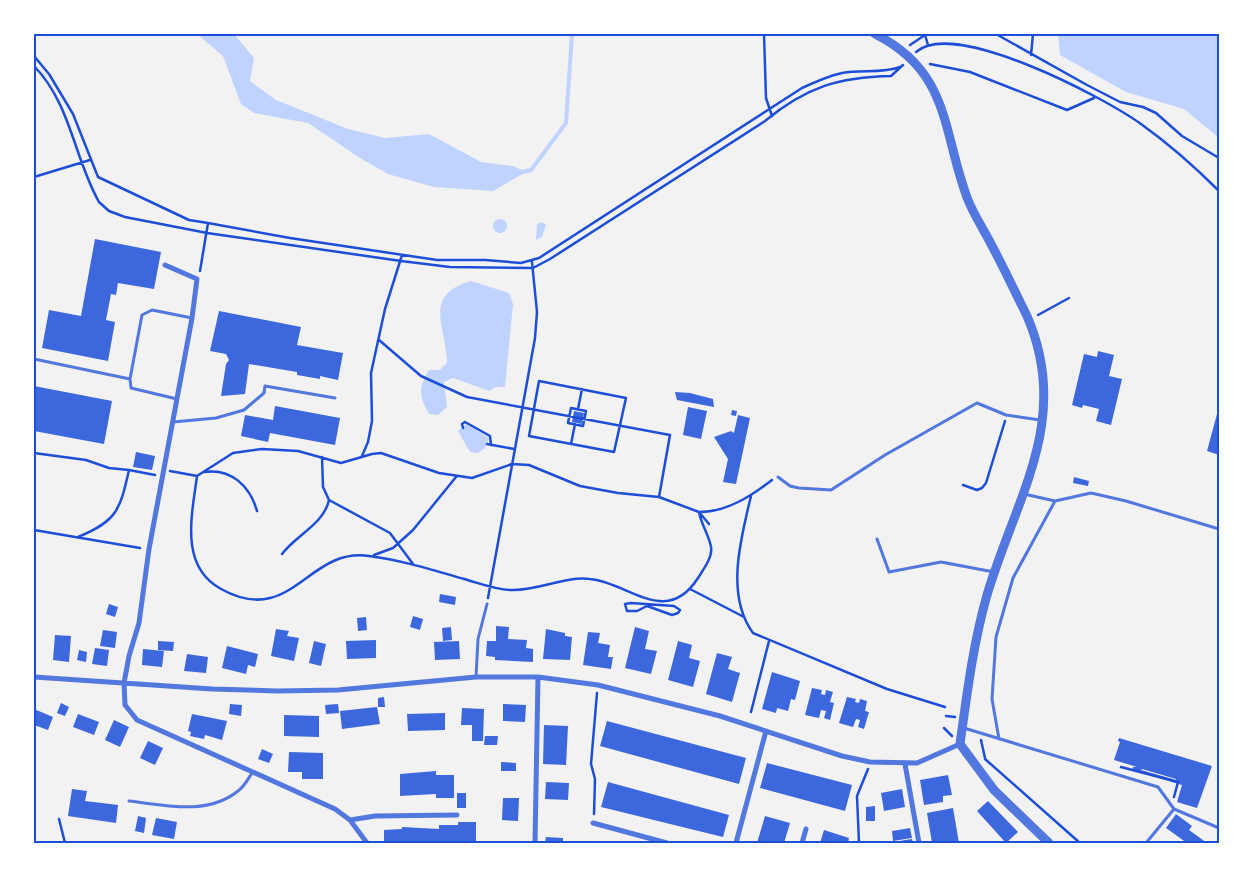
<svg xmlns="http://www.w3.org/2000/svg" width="1253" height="877" font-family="Raleway,sans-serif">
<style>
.water{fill:#bfd3fe}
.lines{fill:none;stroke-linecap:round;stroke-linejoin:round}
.stream{stroke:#bfd3fe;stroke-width:4}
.building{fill:#3d67dc;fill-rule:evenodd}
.path{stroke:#1d4ed8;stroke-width:2.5}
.service{stroke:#5277de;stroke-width:3}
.minor{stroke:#5277de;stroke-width:5}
.tertiary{stroke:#5277de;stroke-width:9}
.neatline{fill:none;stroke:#1d4ed8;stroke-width:2}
</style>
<rect width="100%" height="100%" fill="#f2f2f2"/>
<path class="water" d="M197,34H234L254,58L250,81L276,100L348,129L385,138L429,134L481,162L513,166L526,172L493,191L434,187L388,174L360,158L308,123L254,113L241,104L223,56Z
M1058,34H1219V138L1184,109L1126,92L1060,55Z
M493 226a7 7 0 1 1 14 0a7 7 0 1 1-14 0Z
M542,222L546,225L542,237L536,240L537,224Z
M471,281L509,293L513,304L505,387H496L489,391L453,378L444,382L447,407L438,415L429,414C419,397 418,387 429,370H440L447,362C446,326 422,295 471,281Z
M466,424L489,438L485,448L478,453L470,452L458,431Z"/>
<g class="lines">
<path class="stream" d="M522,172L531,170L566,123L572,34"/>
</g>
<path class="building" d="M95,239L161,252L154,289L118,283L116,295L111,294L106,320L115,322L108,361L42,348L49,310L81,316Z
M219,311L301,327L297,345L343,353L338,380L320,376V379L297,375V372L249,364L245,394L221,396L226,364L229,360L226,354L210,351Z
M1098,351L1114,355L1109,376L1122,379L1111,425L1096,421L1099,409L1083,405L1082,408L1072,405L1084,354L1097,357Z
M34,386L112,401L104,444L34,431Z
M675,392L690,393L713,399L714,407L677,400Z
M275,406L340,418L335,445L270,433L268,442L241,436L245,415L273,420Z
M688,407L707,411L701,439L683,435Z
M732,410L737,411L736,416L731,415Z
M574,411L584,413L582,424L572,422Z
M1217,414L1219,415V455L1207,451Z
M738,415L750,418L736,484L723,482L728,459L714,437L731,431L734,433Z
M136,452L155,456L152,470L133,467Z
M1074,477L1089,481L1088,486L1073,483Z
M440,594L456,597L455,605L439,602Z
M109,604L118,607L115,617L106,614Z
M413,616L423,619L420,630L410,627Z
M366,617L367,630L358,631L357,618Z
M496,626L509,627L508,639L527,640L526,648L533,649V662L495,660V657L486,656L487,641H496Z
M451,627L452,640L443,641L442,628Z
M635,627L649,631L645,649L657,651L651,674L625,668Z
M276,629L289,631L287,636L299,638L294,661L271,656Z
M546,629L565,633V636L572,637L570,660L543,659Z
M103,630L117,632L115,648L100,646Z
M588,632L600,633L598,643L610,645L608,657H613L611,669L583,665Z
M55,635L71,636L69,662L53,660Z
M376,640V658L347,659L346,641Z
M158,641L174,642L173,651L158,650Z
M314,641L326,644L321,666L309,663Z
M459,641L460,659L435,660L434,642Z
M678,641L692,645L689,658L700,661L693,687L668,680Z
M227,646L258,654L255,667L248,665L246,674L222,668Z
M95,648L109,650L107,666L92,664Z
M143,649L164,651L162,667L142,665Z
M79,650L87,652L86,662L77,660Z
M717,653L732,657L728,669L740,673L732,702L706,694Z
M187,654L208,657L206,673L184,671Z
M772,672L800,681L795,700L791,699L788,711L777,708L776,713L762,709Z
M812,688L822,690L821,694L825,695L826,690L833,692L830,702L834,703L830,720L824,718L826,711L821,710L819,718L805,715Z
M384,697L385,707H378V698Z
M847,697L856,699L855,702L859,703L860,699L867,701L865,711L869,712L864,729L858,727L860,720L856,719L853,727L839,723Z
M61,703L69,707L65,716L57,713Z
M230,704L242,705L241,716L229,714Z
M338,704L339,713L326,714L325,705Z
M503,704L526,705L525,722L503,721Z
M377,707L380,724L342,729L340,711Z
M462,708L484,709L483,741H472V725H461Z
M34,709L53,717L48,730L34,725Z
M445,713V730L408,731L407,714Z
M78,714L99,722L94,735L73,727Z
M192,714L227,721L222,740L205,735L204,739L190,736L191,732L188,731Z
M284,715L319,716V737L284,736Z
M114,720L129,727L120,747L105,740Z
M607,721L746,758L739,784L600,746Z
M544,725L568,726L566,765L543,764Z
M485,736H498L497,745H484Z
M1119,738L1212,766L1197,808L1177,802L1182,785L1132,770L1133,767H1137L1114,760L1120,742L1118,741ZM1142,769L1176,779V780L1141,770Z
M148,741L163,748L155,765L140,758Z
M262,749L273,754L269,763L258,759Z
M289,752L323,753V779H302V772H288Z
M501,762L516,763V771H501Z
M767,763L852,785L845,811L760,788Z
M436,771V775H454V798H436V794L400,796V774Z
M948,775L952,795L943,796V802L924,805L920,780Z
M546,782L569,783L568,800L545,799Z
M608,782L729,815L723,837L601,807Z
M72,789L87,791L85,801L118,805L116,823L68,816Z
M902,789L905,807L884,811L881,793Z
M457,793H466V808H457Z
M503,798H519L518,821L502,820Z
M988,801L1018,832L1006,843L977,811Z
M875,806V821H866V807Z
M953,808L959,843H932L927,813Z
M1176,814L1192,826L1189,830L1207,843H1187L1166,828Z
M138,816L146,818L144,833L135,831Z
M765,816L790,823L784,843H757Z
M156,818L177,822L174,839L152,835Z
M458,822H476V843H384V830L402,829V827L439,829V825H458Z
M910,828L912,838L893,841L892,831Z
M824,830L849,838L848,843H820Z
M546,837L563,838V843H545Z
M912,839L913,843H893V842Z
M505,841H521V843H505Z"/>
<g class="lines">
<path class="path" d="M764,34L766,98L772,116
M996,34L1087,85L1120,102L1143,107L1156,113L1182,136L1219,158
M910,45L925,35L928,45
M916,52C954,18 1105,98 1141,124C1169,144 1195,167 1219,191
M1031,55L1033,34
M34,56L49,74L73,114L98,177L189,220L208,223L290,238L437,260H485L521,263L539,258L802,88C815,82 828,76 842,73C861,69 882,74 900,67
M930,64L970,72L1067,110L1094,98
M34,66C71,104 74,158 99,202L109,211L125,217L207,233L401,261L450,267L533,268L550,259L765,121C806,87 839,77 891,76L903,65
M34,177L90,160
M200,271L208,223
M1038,315L1069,298
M379,340L421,376L467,397L670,435L659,497
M539,381L626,398L614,452L529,436Z
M571,408L586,411L583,426L568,423Z
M578,409L582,389
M463,428L462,424L465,422L490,436L491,445
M487,444L514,449
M571,444L575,424
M34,453L86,460L109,468L129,470C120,510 117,521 78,537
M362,456L368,442L372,421L371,373L385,309L402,255
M322,457L323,487L329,500L390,533L413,564
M129,470L155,475
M170,471L197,476L233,453L262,449L298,451L341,463L372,454L381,453L439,473L472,478L512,464L529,465L580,486L618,493L659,497L699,512L709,524
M204,472C231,468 250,486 257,511
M197,476C192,515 179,566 221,589C292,628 307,547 369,556C401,560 433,570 464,579C479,583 496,590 512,590C538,591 564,576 590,579C628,582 666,628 698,578C703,570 713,557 711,547C709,535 701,524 699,512
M963,485L977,490L982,488L986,483L1005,421
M751,496C741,538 725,595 753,633L887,689L945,707
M699,512C727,512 751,496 772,480
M34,530L140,548
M282,554C296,535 324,524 329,500
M374,555L393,548L413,530L456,477
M690,589L744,617
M488,598L535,338L537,312L532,262
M631,603L674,606L680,610L678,613L672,615L647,606L637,611H627L625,604Z
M751,712L769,641
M946,716L955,717
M944,728L952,736
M981,740L985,758
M985,759L1080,843
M1121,767L1178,782L1174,797
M594,814L595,779L591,764L597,693
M59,819L65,843
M859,843L857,796L868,769"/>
<path class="service" d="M34,359L130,379
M177,399L131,388L130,379L142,315L152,310L192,318
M173,422L216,418L244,410L264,393L265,386L335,398
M778,477L790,486L799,488L831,490L885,455L977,403L1006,415L1040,420
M1024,494L1055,501L1091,493L1126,501L1219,529
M877,539L889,572L941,562L994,572
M476,677L478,639L487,604
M964,728L1158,787L1174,809L1219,828
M999,739L992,699L996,637L1013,578L1055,501
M129,801C165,805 207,816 238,791C244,787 248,779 252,773
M1146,843L1174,809"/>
<path class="minor" d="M165,265L197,279L192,318L149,549L139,623L129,656L124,683L125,705L137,720L335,809L350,820L367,843
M34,677L212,689L277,691L338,690L476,677H538L598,685L720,716L842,756L870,762L917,763L960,744
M905,764L919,843
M350,820L375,816L457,815
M593,823L667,843
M535,843L538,677
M736,843L766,731
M802,843L806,829"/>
<path class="tertiary" d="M875,34C951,72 942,132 968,200C974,215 984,230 991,244C1004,268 1015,292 1027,316C1072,420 1016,497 987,595C973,644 967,694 960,744L994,790L1049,843"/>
</g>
<rect width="1253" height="877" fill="none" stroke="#ffffff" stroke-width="70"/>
<rect x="35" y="35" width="1183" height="807" class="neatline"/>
</svg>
